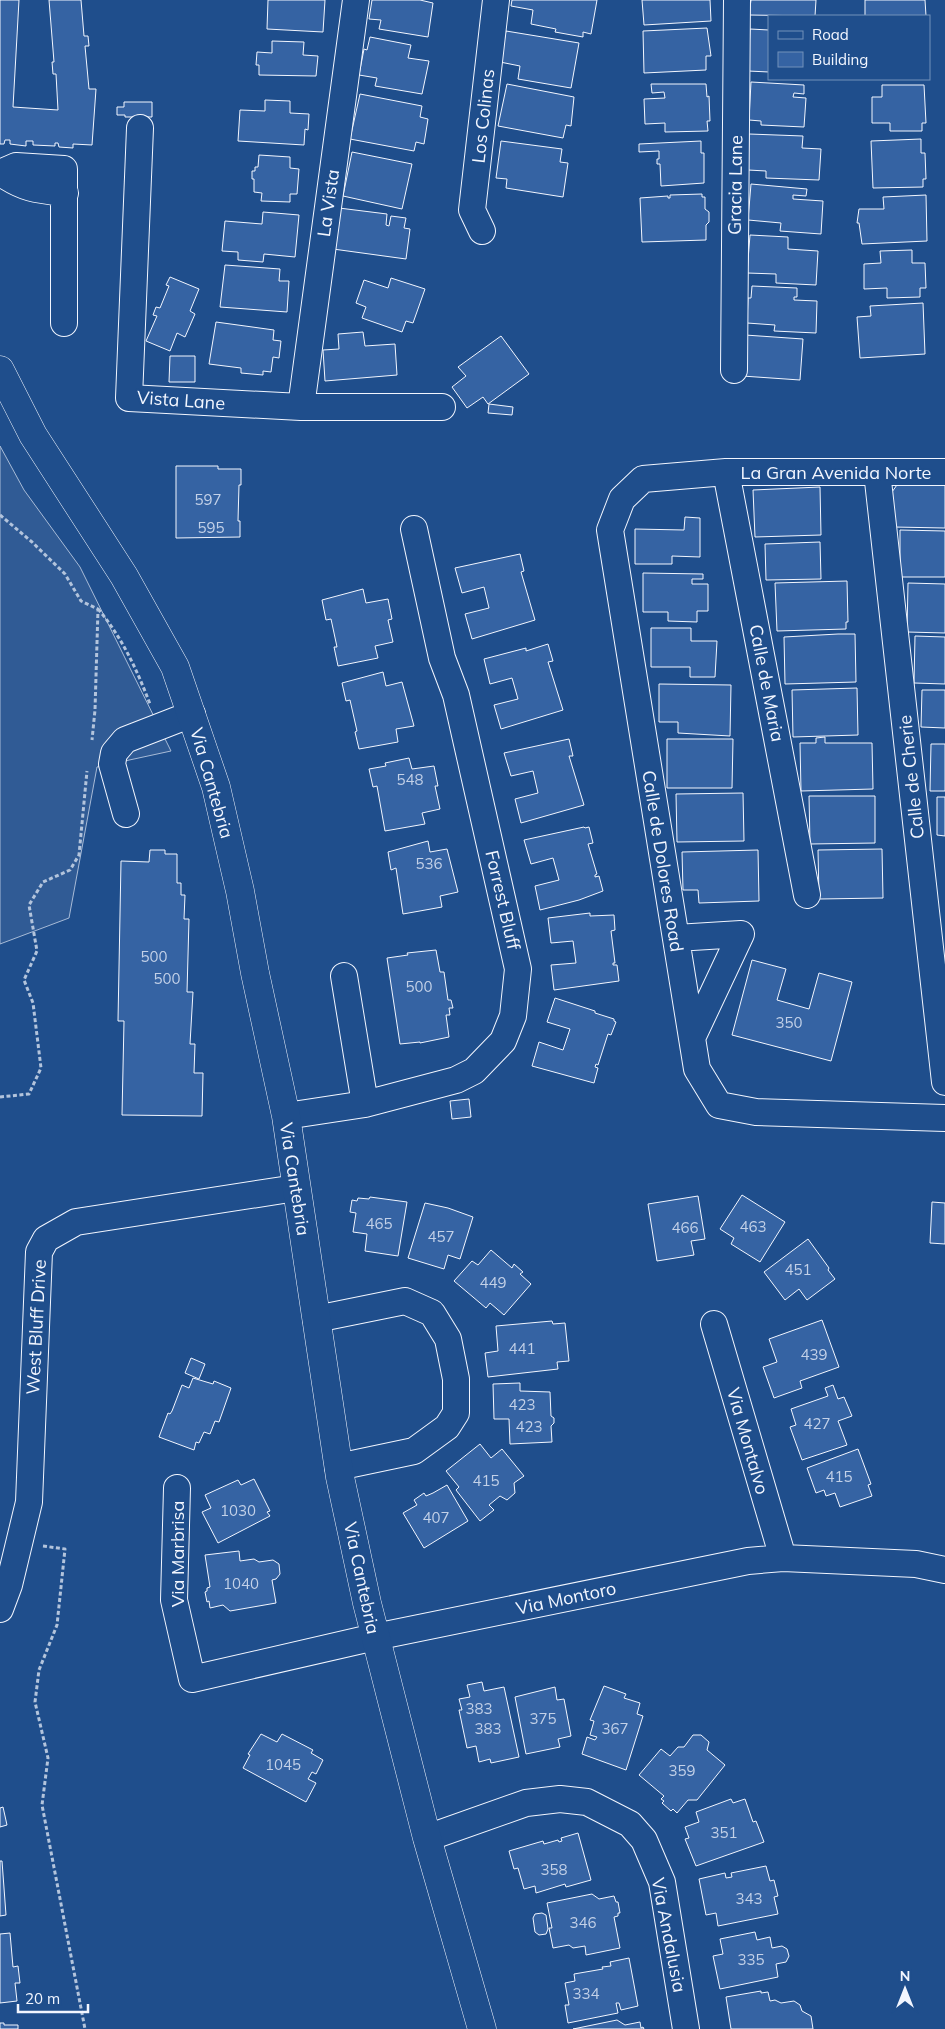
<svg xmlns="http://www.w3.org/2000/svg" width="945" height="2029" font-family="Mulish,sans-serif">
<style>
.built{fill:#305b95;stroke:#a8bbd7}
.building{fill:#3563a3;stroke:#f2f6ff}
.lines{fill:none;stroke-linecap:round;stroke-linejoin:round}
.minor-casing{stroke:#f2f6ff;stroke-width:28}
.major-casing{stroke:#f2f6ff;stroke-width:29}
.path{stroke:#b3c4dc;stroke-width:3;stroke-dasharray:4 2.5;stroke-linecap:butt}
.minor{stroke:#1f4e8c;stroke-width:26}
.major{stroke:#1f4e8c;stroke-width:28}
.labels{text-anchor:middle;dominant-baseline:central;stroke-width:4;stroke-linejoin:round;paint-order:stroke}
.number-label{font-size:15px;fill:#c3d1e8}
.street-label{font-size:18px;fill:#f2f6ff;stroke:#1f4e8c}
</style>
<rect width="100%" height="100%" fill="#1f4e8c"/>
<path class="built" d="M0,446L24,490L80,567L171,751L97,767L69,918L0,944Z"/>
<path class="building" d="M0,0H19L13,107L58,110L56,74H53L52,62H54L49,0H81L84,36H88L89,46H85L89,89H96L92,145L73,144V148L59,147L58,143H55V146L33,145V141H26V146L10,144V140H5L4,144H0Z
M268,0H325L323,32L267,29Z
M372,0H420L433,3L428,37L379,29L381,20L369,19Z
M512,0H597L591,34L583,32V37L555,32L556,29L531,24L533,10L511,6Z
M642,0H710L711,21L644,25Z
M751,0H816L815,16L749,15Z
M865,0H925L926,16H865Z
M707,28L711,56H706V70L644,73L643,31Z
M750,29L769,30V72L748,71Z
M506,31L579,43L571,88L518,79L520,66L500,62Z
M370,37L411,45L408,58L429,61L422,94L375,86L377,78L359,75L364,49L367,50Z
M272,41L304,42L303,55L318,56L316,76L259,75V65H256L257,52L272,53Z
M751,82L804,85V94L794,93L793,97L806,98L804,127L761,125V121L749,120Z
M507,84L574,97L571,126L566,125L563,138L498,126Z
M651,84H706L707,97L709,96L710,121H707L708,131L665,132V123L645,124L644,99L665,98L664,92L652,93Z
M882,85H924L926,123H922V131H890V123H872V97H882Z
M360,94L422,106L420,117L428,119L424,144L416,142L414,151L350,139Z
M265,100L290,101V113L309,114L308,130L305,129L304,145L238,141L240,110L265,111Z
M124,102H152V117H125V115H117V107H124Z
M749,134L803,136L802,148L821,149L819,180L766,178V171L748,170Z
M921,139V153H925L926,179H923V187L873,188L871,141Z
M501,141L562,149L560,162L568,163L563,197L506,188L507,179L496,178Z
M701,141V153H704V183L661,186L660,164H657V159H659V151L639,152V144Z
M352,152L412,164L402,209L343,196Z
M259,155L290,157V168L299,169L297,194H290V202L261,201L262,193L254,192V179H252V171H255V167H258Z
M751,184L807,189L806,196L793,195V199L823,201L821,234L780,231L781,223L748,220Z
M702,194V197H705V209L709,212V222L706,225V240L642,242L640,198L668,196V198H670V195Z
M926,195L927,241L862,244L859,223H857L859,209H884L883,197Z
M339,208L387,214L386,225L389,226L391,216L406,218L404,228L410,229L406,259L333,249Z
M263,212L299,215L295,257L264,254L263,262L238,260V252L222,251L225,221L262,224Z
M750,235L788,237V249L818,251L816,285L776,283V274L747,273Z
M912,250V263H925L926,288H920V297L887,298V288L864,289V264L881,263L880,251Z
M225,265L280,269L279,281H289L287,312L220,307Z
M170,277L199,289L190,311L195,314L185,337L177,333L170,351L146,341L157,316L153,315L156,307L160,308L169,286L166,285Z
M391,278L425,289L413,323L406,321L402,332L362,318L366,307L356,303L364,280L388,288Z
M752,286L797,288V297H794V300L817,301L816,333L774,331L775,325L747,323L748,298H751Z
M923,303L925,354L860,358L857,317L871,316L870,306Z
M216,322L274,330L273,340L281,341L279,358L273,357L271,372L263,371V375L241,373V368L209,364Z
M363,332L365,346L395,344L397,375L325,381L323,350L339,349L338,334Z
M745,335L803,339L800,380L742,376Z
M501,336L529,374L488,404L483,397L467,408L452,387L466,376L458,367Z
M170,356H195V382H169Z
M489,404L513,407L512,415L488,413Z
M176,466H218V469H241V485H239L238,521H240V537L176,538Z
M899,482H945V528L893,527L892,492Z
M820,487L821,535L755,537L753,490Z
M685,517L700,518V557L672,556V564H635V529L684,530Z
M900,530L945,531V577H900Z
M820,542L821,579L766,580L765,544Z
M520,554L524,571L521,572L535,620L472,639L465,614L489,608L484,587L462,593L455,568Z
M643,573L703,574V579H692V584H708V611H697V622L668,621V612H643Z
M847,581L848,622H846V629L777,631L775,583Z
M908,583L945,584V633L907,632Z
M363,589L366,603L388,599L392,619L388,620L393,642L375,646L378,658L338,666L334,647H337L331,619L326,620L322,600Z
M651,628H691V641H717L715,677H690V667H651Z
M838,634H855L856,682L785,684L784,637Z
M915,636L945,637V684L914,683Z
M548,644L553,661L548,662L563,710L501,729L494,705L518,699L512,678L490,684L484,659L526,648V651Z
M383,672L386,686L402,682L414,726L396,729L398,742L359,749L355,732L357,731L350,700L346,701L342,683Z
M659,684L731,685L730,736L678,733V722H659Z
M857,688L858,735L793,737L792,690Z
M922,690H945V728L921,727Z
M825,737V743H872L873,789L801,791L800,743H816V738Z
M569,739L573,756H569L584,805L521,823L515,799L538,793L533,771L511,776L504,753Z
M667,739H733L732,788H667Z
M931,744H945V791H930Z
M409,758L412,769L434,766L438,786H435L440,809L422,813L425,824L385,831L377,786L373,787L369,769L386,766L385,763Z
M743,793L744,841L677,842L676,794Z
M809,796H875V843L810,844Z
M937,797H945V836L937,835Z
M584,827L585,828L589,827L593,843L588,844L597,874L595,875V877L599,876L603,891L579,900L540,910L535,886L559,880L553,858L531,864L524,840Z
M428,841L430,852L447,849L458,892L440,896L442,907L403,914L396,868L391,870L388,852Z
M882,849L883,898L819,899L818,850Z
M150,850H165V854H177V883H181V895H185L184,919H189L187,992H193L190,1044H195L194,1073H203L202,1116L122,1115L124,1021H118L121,861L149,862Z
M758,850L759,901L699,903L698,890H683L682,852Z
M590,913V916L614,915L615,930L611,931L615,963H613V965H617L619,981L554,990L551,965L576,963L573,941L551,943L548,918Z
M436,950L440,972H444L448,1000H451L453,1008H449L450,1015H446L449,1037L420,1043V1042L400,1044L387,958L408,955L407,953Z
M752,960L786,969L777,1000L809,1009L819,973L852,982L831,1061L732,1035Z
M555,998L595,1011V1013L614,1019V1021L616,1022L611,1035L608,1034L598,1065L596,1064L595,1067L598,1068L594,1083L532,1066L539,1042L563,1050L570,1029L547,1022Z
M469,1099L471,1117L452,1119L450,1101Z
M742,1195L785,1222L760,1262L731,1244L734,1238L720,1229Z
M698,1196L705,1239L691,1241L694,1255L657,1261L648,1204Z
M370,1197L407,1202L398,1256L365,1251L367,1234L353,1232L356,1213L350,1212L352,1200L357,1201L358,1198L369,1199Z
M932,1202L945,1203V1244L930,1243Z
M425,1203L448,1208L473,1217L460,1259L448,1255L444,1269L408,1258Z
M808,1239L829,1268L828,1270L835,1279L807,1300L799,1289L785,1300L764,1272Z
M491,1250L512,1268L514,1264L523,1272L520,1274L531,1284L504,1315L490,1303L486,1308L454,1281L472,1261L478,1265Z
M822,1320L839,1367L800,1381L802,1388L774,1398L763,1367L777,1362L769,1339Z
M552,1321L553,1324L565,1323L569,1361L557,1362L558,1369L488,1377L485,1353L498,1351L496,1326Z
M191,1358L205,1364L199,1379L185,1373Z
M193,1378L213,1384L214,1381L231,1388L219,1422L215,1421L210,1434L204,1432L199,1443L196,1442L194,1450L159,1437L168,1413L170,1414L172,1411L182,1385L189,1388Z
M520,1383V1391L550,1392L551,1416L554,1418V1423L551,1426L552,1442L510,1444L509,1419H494L493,1384Z
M833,1385L838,1399L844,1397L852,1416L838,1421L847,1445L802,1460L790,1427L796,1425L791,1409L828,1396L825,1388Z
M480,1444L491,1458L502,1449L524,1476L514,1483L515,1493L507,1500L500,1496L489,1505L494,1510L480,1521L456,1490L459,1487L446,1471Z
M858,1449L871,1484L868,1485L872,1496L840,1507L835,1493L826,1496L824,1490L816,1493L807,1468Z
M254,1479L270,1511L267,1512L270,1516L218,1543L202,1512L211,1508L205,1495L238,1480L241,1485Z
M447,1485L468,1521L424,1548L403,1513L417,1505L414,1500L424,1493L426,1496L433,1493Z
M239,1551L240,1561L254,1559L259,1562L273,1560L279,1564L280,1574L276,1579L272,1580L276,1603L230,1611L223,1605L210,1608L209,1601L207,1602L205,1592L207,1591V1588L210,1587L205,1555Z
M482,1682L484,1691L504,1687L519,1757L491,1763L490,1759L479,1762L476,1746L467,1748L459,1710H462L459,1699L470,1697L467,1685Z
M604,1686L626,1694L624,1698L640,1703L637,1714L643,1716L626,1770L582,1754L587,1737L595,1740L597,1737L590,1735L594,1721L590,1720Z
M555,1687L557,1700L564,1699L571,1736L558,1739L560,1747L526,1754L515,1697Z
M261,1734L277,1742L282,1734L313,1750L311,1753L323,1760L316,1774L312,1772L308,1779L316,1783L306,1802L243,1768L250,1755L248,1754Z
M693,1735H701L709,1742L707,1750L725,1765L697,1800H688L677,1813L673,1809L671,1811L662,1803L664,1801L661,1799L664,1796L639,1775L661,1749L670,1756L678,1747H684Z
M731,1799L733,1803L745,1799L753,1822L756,1821L764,1842L696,1866L685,1839L689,1838L685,1827L699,1822L696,1812Z
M3,1807L7,1825L0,1827V1808Z
M578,1833L591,1880L566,1887L565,1884L536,1893L535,1886L524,1889L518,1868L514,1869L509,1851L543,1841L544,1844L558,1840L559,1842L562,1841L561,1838Z
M0,1861H2L6,1915L0,1916Z
M766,1866L770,1881L774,1880L778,1896L774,1897L778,1914L718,1926L716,1913L706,1915L699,1879L725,1873L726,1878L732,1877L731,1873Z
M592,1894L599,1899L614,1896L616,1902H618L620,1913H618V1916L614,1917L620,1948L586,1955L585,1946L573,1948L569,1945L553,1948L549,1928H552L547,1903Z
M542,1913L546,1915L548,1929L546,1934L539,1935L535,1932L533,1918L535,1914Z
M755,1932L757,1940L770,1937L772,1948L782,1946L787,1949L789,1956L786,1962L776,1964L778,1977L720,1989L713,1956L723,1954L720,1939Z
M10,1933L13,1967L18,1966L20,1983H15L17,2001L0,2003V1934Z
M629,1958L638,2006L621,2010L619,2003H616L618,2013L568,2023L565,2005H569L565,1983L575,1981L574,1974L603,1969L602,1967L611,1966L610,1962Z
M761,1991V1993L768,1992L770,2001L775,2000L781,2003L794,2001L800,2005L802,2011L811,2016L813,2029H731L726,1997Z
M617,2020L625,2025L640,2022L641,2028L643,2027L644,2029H573Z
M0,2023H4V2025H18V2029H0Z"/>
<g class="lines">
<defs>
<path id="minor" d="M140,128L129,398L301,407H442
M0,173L16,166L64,169V323
M1,173C24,189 37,190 65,193
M482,231L472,210L496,0
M734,370L737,0
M301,407L356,0
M726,472L807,895
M877,472L945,1082
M945,472H726L643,479L622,499L610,530L697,1069L719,1105L756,1112L945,1118
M126,814L112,764L114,753L125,740L192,714
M676,938L741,934L692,1038
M344,976L365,1104
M286,1116L365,1104L456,1080L474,1071L503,1041L513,1016L518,969L456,695L442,658L414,529
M316,1319L405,1301L432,1313L448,1339L456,1379V1413L447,1427L414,1451L338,1467
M714,1324L783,1558
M177,1488L174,1600L192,1679L375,1637L748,1561L783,1558L916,1564L945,1570
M0,1609L9,1585L29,1502L39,1252L46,1239L76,1222L296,1188
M427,1838L526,1803L560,1799L587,1802L630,1824L644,1840L662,1882L686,2029"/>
<path id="major" d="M0,370L33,435L124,576L175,667L216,787L240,891L255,973L286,1116L340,1477L367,1603L427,1838L482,2029"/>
</defs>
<use href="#minor" class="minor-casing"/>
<use href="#major" class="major-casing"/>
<path class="path" d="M0,515L32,542L65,574L81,601L98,609L95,710L92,740
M98,609C122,637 137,670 150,704
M0,1097L29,1094L41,1068L33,1003L24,980L37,951L29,905L43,882L70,870L79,855L87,771
M43,1546L65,1549L57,1625L39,1670L35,1702L48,1758L42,1805L85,2029"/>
<use href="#minor" class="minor"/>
<use href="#major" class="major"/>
</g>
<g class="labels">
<g class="number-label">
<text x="208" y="499">597</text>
<text x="211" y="527">595</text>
<text x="410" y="779">548</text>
<text x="429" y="863">536</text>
<text x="154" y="956">500</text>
<text x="167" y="978">500</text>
<text x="419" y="986">500</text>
<text x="789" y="1022">350</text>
<text x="379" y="1223">465</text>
<text x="753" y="1226">463</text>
<text x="685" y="1227">466</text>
<text x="441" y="1236">457</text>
<text x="798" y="1269">451</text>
<text x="493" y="1282">449</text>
<text x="522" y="1348">441</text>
<text x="814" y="1354">439</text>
<text x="522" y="1404">423</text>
<text x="817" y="1423">427</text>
<text x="529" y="1426">423</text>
<text x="839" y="1476">415</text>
<text x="486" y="1480">415</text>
<text x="238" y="1510">1030</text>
<text x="436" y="1517">407</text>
<text x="241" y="1583">1040</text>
<text x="479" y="1708">383</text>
<text x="543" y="1718">375</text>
<text x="488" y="1728">383</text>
<text x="615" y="1728">367</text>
<text x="283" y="1764">1045</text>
<text x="682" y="1770">359</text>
<text x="724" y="1832">351</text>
<text x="554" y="1869">358</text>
<text x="749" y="1898">343</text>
<text x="583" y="1922">346</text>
<text x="751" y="1959">335</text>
<text x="586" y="1993">334</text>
</g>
<g class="street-label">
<text transform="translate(483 116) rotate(-84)">Los Colinas</text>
<text transform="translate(735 185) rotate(-89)">Gracia Lane</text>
<text transform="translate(328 203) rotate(-82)">La Vista</text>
<text transform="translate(181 400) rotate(4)">Vista Lane</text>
<text x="836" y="472">La Gran Avenida Norte</text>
<text transform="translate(767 683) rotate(79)">Calle de Maria</text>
<text transform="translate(911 777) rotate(-96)">Calle de Cherie</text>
<text transform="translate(212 783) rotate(74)">Via Cantebria</text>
<text transform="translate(663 861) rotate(81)">Calle de Dolores Road</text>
<text transform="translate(503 900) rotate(77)">Forrest Bluff</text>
<text transform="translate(295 1179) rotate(81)">Via Cantebria</text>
<text transform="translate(36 1327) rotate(-87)">West Bluff Drive</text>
<text transform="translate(748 1441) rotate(74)">Via Montalvo</text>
<text transform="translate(177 1554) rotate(-90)">Via Marbrisa</text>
<text transform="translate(362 1578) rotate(78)">Via Cantebria</text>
<text transform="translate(566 1598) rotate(-12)">Via Montoro</text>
<text transform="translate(669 1935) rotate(79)">Via Andalusia</text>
</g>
</g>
<rect x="768" y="15" width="162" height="65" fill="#1f4e8c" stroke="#7391ba"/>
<rect x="778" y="31" width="25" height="8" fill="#1f4e8c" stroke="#7391ba"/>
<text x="812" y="40" font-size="15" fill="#f2f6ff">Road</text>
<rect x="778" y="52" width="25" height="15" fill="#3563a3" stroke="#7391ba"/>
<text x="812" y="65" font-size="15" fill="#f2f6ff">Building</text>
<g transform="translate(905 1989)" stroke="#1f4e8c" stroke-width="4" paint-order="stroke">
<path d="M0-4L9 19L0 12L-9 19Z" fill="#f2f6ff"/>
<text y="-8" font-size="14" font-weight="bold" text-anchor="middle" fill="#f2f6ff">N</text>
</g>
<path d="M18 2004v8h70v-8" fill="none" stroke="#f2f6ff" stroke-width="2.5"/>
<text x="25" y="2004" font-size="15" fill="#f2f6ff" stroke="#1f4e8c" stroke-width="4" paint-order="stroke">20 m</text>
</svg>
